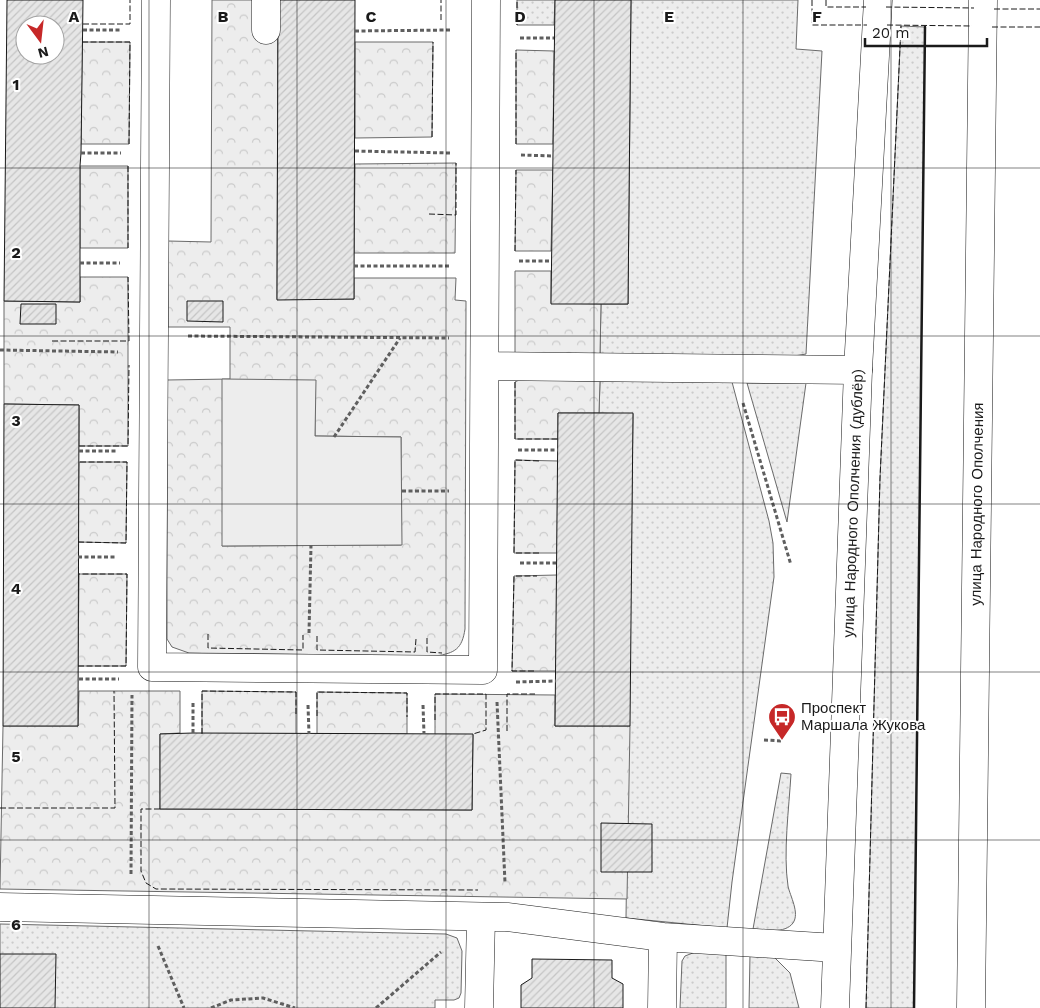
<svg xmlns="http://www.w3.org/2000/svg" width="1040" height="1008" font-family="'Work Sans',sans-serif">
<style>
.grass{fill:url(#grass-dots);stroke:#6a6a6a}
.forest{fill:url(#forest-crowns);stroke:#6a6a6a;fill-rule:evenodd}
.park{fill:#ededed;stroke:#6a6a6a}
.building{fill:url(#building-hatch);stroke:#1a1a1a;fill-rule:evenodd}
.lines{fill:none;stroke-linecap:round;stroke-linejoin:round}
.minor-casing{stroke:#1a1a1a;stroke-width:29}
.major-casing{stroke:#1a1a1a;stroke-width:29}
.path{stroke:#5f5f5f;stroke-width:3;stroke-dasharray:4 2.5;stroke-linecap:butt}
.minor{stroke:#fff;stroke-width:28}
.major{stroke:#fff;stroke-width:28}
.fence{stroke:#1a1a1a;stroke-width:1;stroke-dasharray:6 2.5;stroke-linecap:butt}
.wall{stroke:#1a1a1a;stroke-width:2.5}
.grid{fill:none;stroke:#1a1a1a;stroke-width:1;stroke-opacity:0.55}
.labels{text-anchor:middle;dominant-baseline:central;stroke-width:4;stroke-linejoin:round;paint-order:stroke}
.street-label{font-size:15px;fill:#1a1a1a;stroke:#fff}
.poi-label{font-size:15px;fill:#1a1a1a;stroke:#fff;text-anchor:start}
.grid-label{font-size:16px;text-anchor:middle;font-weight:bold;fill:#1a1a1a;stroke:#fff;stroke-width:4;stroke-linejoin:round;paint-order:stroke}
</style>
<defs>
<pattern id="grass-dots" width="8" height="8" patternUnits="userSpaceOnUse" patternTransform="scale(1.25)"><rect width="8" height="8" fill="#ededed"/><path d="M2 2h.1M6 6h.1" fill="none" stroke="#cbcbcb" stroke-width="1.8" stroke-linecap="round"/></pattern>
<pattern id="forest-crowns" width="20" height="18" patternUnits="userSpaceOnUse" patternTransform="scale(1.25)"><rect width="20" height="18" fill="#ededed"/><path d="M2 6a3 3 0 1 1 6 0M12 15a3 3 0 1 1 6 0" fill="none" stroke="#cbcbcb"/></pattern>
<pattern id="building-hatch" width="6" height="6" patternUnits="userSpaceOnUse" patternTransform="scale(1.25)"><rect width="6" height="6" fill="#e6e6e6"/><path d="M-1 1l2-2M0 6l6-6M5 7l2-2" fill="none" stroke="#c5c5c5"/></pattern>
</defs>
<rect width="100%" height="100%" fill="#fff"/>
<path class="grass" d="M517,0H555L554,25H517Z
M631,0H798L796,49L822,51L806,354L794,356L600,354L601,304H628Z
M901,26L925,27L914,1008H866L880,478Z
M600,381L732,382L769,521L773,543L774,577L732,882L727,928L626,918L633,414L599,413Z
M747,383H806L787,522Z
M781,773L791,774C789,808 783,853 788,886C790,896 800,913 793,923C785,934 765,930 753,929Z
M0,924L446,934L457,938L462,951L461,993L459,998L454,1000H435V1008H0Z
M698,951L726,952V1008H680L682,961L685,956Z
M750,954L773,956L790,973L799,1008H749Z"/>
<path class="forest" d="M212,0H278L277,299H354V278H456L455,300L466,301L465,629C462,649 455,653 436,656L189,653L172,647L167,639V380L230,379V327H168V241L211,242ZM315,380V436L401,437V545L222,546Z
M82,42H130L129,144H81Z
M355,42H433L432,137L355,138Z
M516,50L554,51L553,144H516Z
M456,163L455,253H354L355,164Z
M80,166H128V248H80Z
M516,170H553L551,251H515Z
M515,271H551V303L601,304L600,354L515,353Z
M80,277H128V446H79V405L4,404V301L80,302Z
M519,380L600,381L599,413H558V439H515V382Z
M515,460L558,461L557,553H514Z
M79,462H127L126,543L78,542Z
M79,574H127L126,666H78Z
M557,575L556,671H512L514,576Z
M79,691H180V733L160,734V809L472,810L473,735H435V694L555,695V726H630L627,899L0,889L3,726H78Z
M202,691L296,692V734H202Z
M317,692L407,693V734H317Z"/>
<path class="park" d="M222,379L316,380L315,436L401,437L402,545L222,546Z"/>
<path class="building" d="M7,0H83L81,153L80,166V302L4,301ZM25,25H55V55H25Z
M278,0H355L354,299L277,300Z
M555,0H631L628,304H551Z
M187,301H223V322L187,321Z
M21,304H56V324H20Z
M4,404L79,405L78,726H3Z
M558,413H633L630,726H555Z
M193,733L473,734L472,810L160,809V734Z
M601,823L652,824V872H601Z
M0,954H56L55,1008H0Z
M532,959L612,960V978L623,984V1008H521V985L532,978Z"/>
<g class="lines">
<defs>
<path id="minor" d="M156,0L152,667L483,670L486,0
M266,0V30
M485,366L858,370
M0,907L507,917L663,937L836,948
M479,1008L481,917
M662,1008L663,937"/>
<g id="major">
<path id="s1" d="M835,1008L858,370L878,0"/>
<path id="s2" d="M971,1008L983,0"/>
</g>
</defs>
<use href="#minor" class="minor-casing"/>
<use href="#major" class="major-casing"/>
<path class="path" d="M83,30H122
M355,31L450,30
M520,38H554
M355,151L450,153
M81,153H121
M521,155L553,156
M519,261H551
M80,263H120
M354,266H449
M188,336L449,338
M0,350L118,352
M743,403L791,565
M334,437L400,338
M518,450H558
M79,451H118
M402,491H449
M78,557H117
M520,563H556
M309,633L311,545
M79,679H119
M516,682L556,681
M497,702L505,883
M308,705L309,734
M423,705L424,734
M193,733V701
M764,740L782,741
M131,874L132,695
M158,946L184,1008
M211,1008L231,1000L263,998L295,1008
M376,1008L441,952"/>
<use href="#minor" class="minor"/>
<use href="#major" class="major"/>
<path class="fence" d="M812,0V25H867
M826,0V7H866
M886,7L974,8
M994,9H1040
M441,20V0
M83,24H130V0
M517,25V0
M887,25L972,26
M992,27H1040
M82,42H130L129,144
M432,137L433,42
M516,144V50
M128,166V248
M429,214L456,215V163
M515,251L516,170
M52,341H129L128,277
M515,382V439H558
M79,446H128L129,365
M78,542L126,543L127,462H79
M539,553H514L515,460L540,461
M208,634V648L303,650V635
M317,636V650L415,652L416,639
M427,638V652L442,653
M78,666H126L127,574H79
M534,671H512L514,576H537
M317,716V692L407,693V717
M435,720V694H486V730L473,734
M507,731V694H535
M202,734V691L296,692V716
M0,808H115L114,691
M160,809H141V871L146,883L156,889L478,890
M866,1008L880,478L901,26"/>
<path class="wall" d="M914,1008L925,27"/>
</g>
<path class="grid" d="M149,0V1008M297,0V1008M446,0V1008M594,0V1008M743,0V1008M891,0V1008M0,168H1040M0,336H1040M0,504H1040M0,672H1040M0,840H1040"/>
<defs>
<symbol id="bus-pin" viewBox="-11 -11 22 30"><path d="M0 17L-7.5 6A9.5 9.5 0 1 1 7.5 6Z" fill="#c62828" stroke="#fff"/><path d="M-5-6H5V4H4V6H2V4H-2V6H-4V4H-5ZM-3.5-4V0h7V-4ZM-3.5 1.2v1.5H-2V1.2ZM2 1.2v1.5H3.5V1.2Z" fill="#fff"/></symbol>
</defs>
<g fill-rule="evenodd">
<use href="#bus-pin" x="766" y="701" width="32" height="43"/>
</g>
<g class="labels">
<g class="street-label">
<text stroke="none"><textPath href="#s1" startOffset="505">улица Народного Ополчения (дублёр)</textPath></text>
<text stroke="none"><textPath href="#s2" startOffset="504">улица Народного Ополчения</textPath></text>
</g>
<g class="poi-label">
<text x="801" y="708">Проспект<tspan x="801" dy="17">Маршала Жукова</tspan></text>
</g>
</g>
<g class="grid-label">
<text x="74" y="22">A</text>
<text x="223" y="22">B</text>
<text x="371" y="22">C</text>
<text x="520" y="22">D</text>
<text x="669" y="22">E</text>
<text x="817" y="22">F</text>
<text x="16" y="90">1</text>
<text x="16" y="258">2</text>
<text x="16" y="426">3</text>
<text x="16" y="594">4</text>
<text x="16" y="762">5</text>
<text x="16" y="930">6</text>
</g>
<g transform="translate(40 40) rotate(165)"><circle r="24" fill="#ffffff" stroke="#a3a3a3"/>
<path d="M0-4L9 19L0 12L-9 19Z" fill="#c62828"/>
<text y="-8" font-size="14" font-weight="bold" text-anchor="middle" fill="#1a1a1a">N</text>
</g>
<path d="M865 38v8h122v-8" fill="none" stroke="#1a1a1a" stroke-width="2.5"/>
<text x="872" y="38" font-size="15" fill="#1a1a1a" stroke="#ffffff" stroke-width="4" paint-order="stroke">20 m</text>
</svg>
